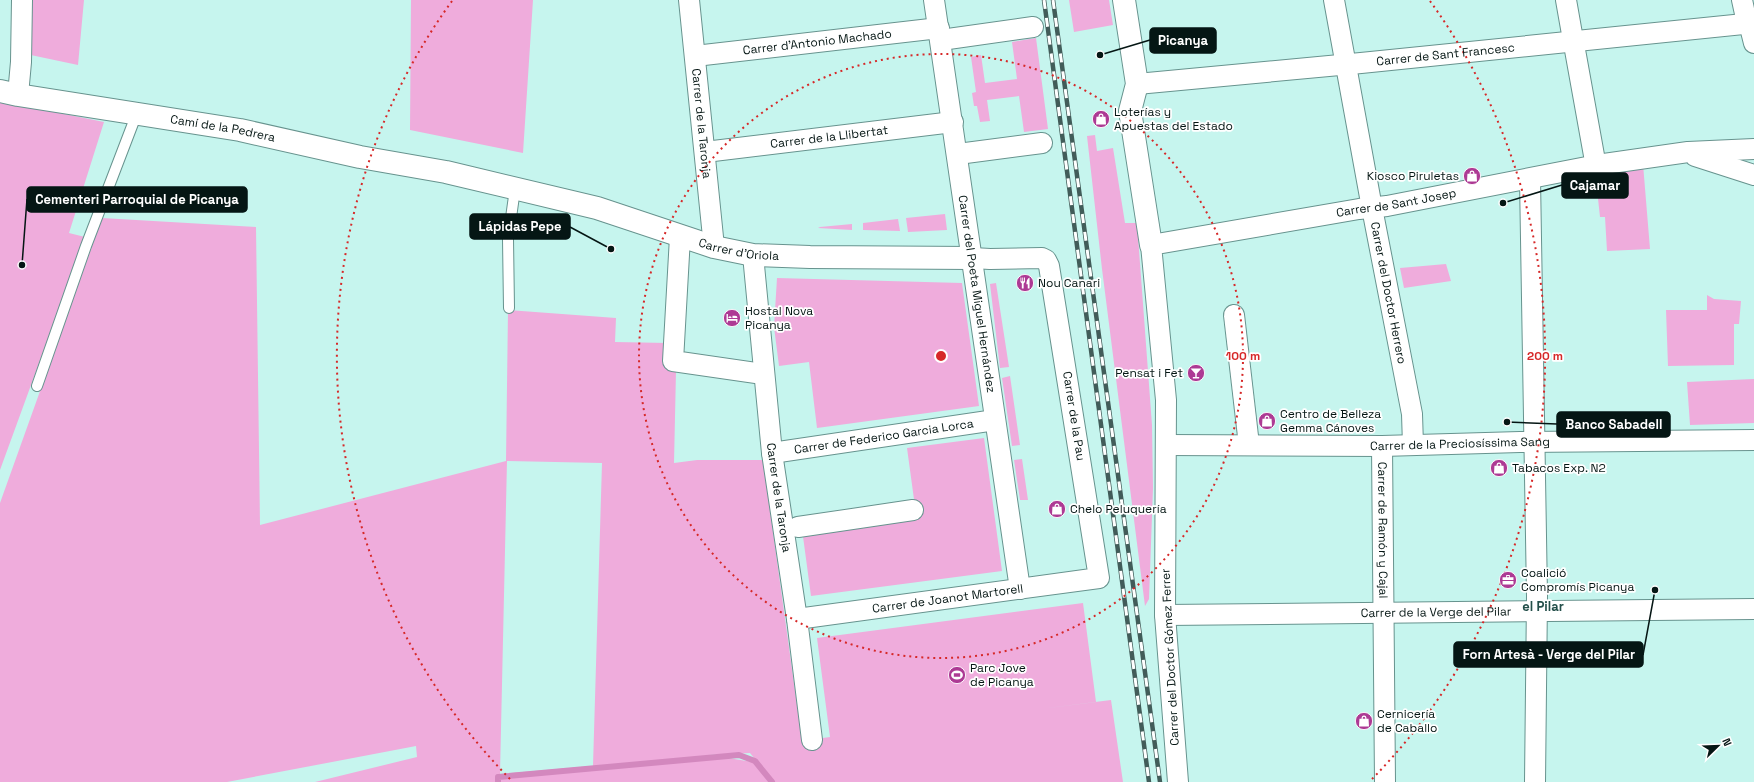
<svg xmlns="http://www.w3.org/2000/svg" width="1754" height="782" font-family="'Space Grotesk',sans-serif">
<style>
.green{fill:#efacdc;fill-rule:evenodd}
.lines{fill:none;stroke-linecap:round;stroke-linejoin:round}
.stream{stroke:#d388be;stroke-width:6}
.lane-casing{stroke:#67938e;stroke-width:12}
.street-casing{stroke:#67938e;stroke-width:22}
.secondary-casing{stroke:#67938e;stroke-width:24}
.lane{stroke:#fff;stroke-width:10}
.street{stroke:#fff;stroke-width:20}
.secondary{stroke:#fff;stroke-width:22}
.rail-casing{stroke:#425c59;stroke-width:4.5}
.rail{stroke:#fff;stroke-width:3;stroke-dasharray:9;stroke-linecap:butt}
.ring{fill:none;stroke:#d62828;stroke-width:2;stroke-dasharray:2 4}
.labels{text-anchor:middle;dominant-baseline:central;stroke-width:3.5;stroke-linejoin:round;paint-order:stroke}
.street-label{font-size:12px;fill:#051614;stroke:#fff}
.poi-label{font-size:12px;fill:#051614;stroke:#fff;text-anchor:start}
.neighbourhood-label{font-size:13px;font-weight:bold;fill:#244f4a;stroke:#fff}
.centre{fill:#d62828;stroke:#fff;stroke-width:2}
.ring-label{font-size:12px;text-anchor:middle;font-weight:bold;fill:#d62828;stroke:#fff;stroke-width:3.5;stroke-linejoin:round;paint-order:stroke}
.leader{fill:none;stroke:#051614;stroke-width:1.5}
.callout-dot{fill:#051614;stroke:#fff;stroke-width:1.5}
.callout{fill:#051614;stroke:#051614;stroke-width:1.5}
.callout-label{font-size:13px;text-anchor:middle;font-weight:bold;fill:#fff}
</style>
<rect width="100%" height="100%" fill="#c6f5ee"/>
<path class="green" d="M28,0H84L78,65L26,54Z
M411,0H533L523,153L410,130Z
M1069,0H1109L1113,25L1074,32Z
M1036,38L1048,129L1024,132L1019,96L987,100L990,121L980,122L977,106H974L972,93L976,92L971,57L981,55L985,83L1017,79L1012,42Z
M0,101L104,122L69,233L85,237L0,470Z
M1095,135L1097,151L1113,148L1125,223H1137L1152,425L1153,488L1149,599L1145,606L1102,269L1087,136Z
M1643,164L1650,249L1607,251L1605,217H1600L1595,171Z
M945,214L947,230L908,232L906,218Z
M102,218L256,227L260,525L506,461L508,310L616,318L615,342L668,343L676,371L674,463L697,460H763L802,741L830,737L817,638L1083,603L1096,702L1032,710L1111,700L1123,782H774L750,753L709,755L753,762L769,782H315L417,757L416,746L227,782H0V503ZM507,461L602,463L593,766L500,774Z
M898,219L900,231L863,230V223Z
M852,224V230L818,228L820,227Z
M1446,264L1451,281L1404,288L1400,268Z
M777,278L962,283L979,406L817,428L809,362L779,366L774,327Z
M996,283L1009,367L1000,368L990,284Z
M1707,295L1714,299L1741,301L1739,324H1734V365L1668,366L1666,310H1707Z
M1010,376L1020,445L1012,446L1002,378Z
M1754,379V423L1690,425L1687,382Z
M984,438L1002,571L811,596L802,529L916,514L907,448Z
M1022,459L1028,500H1020L1014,460Z"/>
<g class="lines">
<path class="stream" d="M498,782V777L739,755L755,761L772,782"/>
<defs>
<path id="lane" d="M509,308L508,239L515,189
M37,386L86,246L137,113"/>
<g id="street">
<path id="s1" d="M689,0L714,247"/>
<path id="s2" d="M934,0L1020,589"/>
<path id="s3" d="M1334,0L1372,208L1412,414L1413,445"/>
<path d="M1566,0L1572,34"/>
<path d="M1742,0L1747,23"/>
<path d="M1749,23L1754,43"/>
<path d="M941,40L1033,27"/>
<path d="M1575,50L1595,161"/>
<path id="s4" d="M695,56L939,28"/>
<path id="s5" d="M1137,84L1361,63L1754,23"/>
<path d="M18,95L21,62L22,0"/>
<path id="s6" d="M705,152L953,122"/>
<path d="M958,154L1042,143"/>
<path d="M1695,156L1754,175"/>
<path d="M1530,179L1537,596L1535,782"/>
<path d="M680,237L673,361L763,374"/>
<path id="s7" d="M753,255L772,453L797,619L812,740"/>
<path d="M1234,315L1249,445"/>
<path id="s8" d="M1167,445L1382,446L1520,442L1754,440"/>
<path id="s9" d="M1382,446L1385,782"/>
<path id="s10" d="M772,453L995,420"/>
<path d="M798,527L913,510"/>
<path id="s11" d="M1165,615L1754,609"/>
<path id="s12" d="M797,619L1099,578L1049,266L1046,260L1042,258L990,259L973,258"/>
<path id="s13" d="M1178,782L1165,615L1166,400L1151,245L1359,209L1387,206L1597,165L1688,152L1754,149"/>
</g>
<g id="secondary">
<path d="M1124,0L1137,84L1130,111L1151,245"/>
<path id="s14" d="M0,91L18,95L240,130L360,157L446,172L597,208L714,247L753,255L810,257L973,258"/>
</g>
</defs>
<use href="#lane" class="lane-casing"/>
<use href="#street" class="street-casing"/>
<use href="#secondary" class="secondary-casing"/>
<use href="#lane" class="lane"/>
<use href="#street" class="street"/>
<use href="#secondary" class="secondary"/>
<defs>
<path id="rail" d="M1044,0L1149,782
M1053,0L1160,782"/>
</defs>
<use href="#rail" class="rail-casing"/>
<use href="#rail" class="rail"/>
</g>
<g class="ring">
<circle cx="941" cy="356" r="302"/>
<path d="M510 779A604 604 0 0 1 452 1M1430 1A604 604 0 0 1 1372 779"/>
</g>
<defs>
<symbol id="shop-disc" viewBox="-11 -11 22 22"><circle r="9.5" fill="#ad3a94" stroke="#fff"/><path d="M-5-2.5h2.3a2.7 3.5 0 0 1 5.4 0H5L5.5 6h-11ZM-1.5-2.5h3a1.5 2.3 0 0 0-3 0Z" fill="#fff"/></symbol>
<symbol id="restaurant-disc" viewBox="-11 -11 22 22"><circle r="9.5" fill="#ad3a94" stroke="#fff"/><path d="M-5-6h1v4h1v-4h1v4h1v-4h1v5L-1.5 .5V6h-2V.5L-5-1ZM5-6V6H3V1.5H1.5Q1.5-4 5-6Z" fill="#fff"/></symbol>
<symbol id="hotel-disc" viewBox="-11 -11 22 22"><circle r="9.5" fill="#ad3a94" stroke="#fff"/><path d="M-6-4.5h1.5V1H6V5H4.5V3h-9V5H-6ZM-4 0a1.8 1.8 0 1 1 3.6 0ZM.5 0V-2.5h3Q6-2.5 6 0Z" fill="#fff"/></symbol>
<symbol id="bar-disc" viewBox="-11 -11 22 22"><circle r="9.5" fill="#ad3a94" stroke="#fff"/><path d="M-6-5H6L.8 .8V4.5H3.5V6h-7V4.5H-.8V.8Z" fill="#fff"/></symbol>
<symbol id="office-disc" viewBox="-11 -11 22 22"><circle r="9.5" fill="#ad3a94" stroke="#fff"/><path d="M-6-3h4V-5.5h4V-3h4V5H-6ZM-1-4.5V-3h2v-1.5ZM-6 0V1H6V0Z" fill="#fff"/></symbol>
<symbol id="stadium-disc" viewBox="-11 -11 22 22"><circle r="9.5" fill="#ad3a94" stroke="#fff"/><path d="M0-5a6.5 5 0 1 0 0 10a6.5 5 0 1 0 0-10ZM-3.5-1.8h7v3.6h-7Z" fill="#fff"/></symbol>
</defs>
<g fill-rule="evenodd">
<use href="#shop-disc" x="1091" y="109" width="20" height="20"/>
<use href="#shop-disc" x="1462" y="166" width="20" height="20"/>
<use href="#restaurant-disc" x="1015" y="273" width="20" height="20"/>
<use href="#hotel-disc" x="722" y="308" width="20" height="20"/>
<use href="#bar-disc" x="1186" y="363" width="20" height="20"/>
<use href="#shop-disc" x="1257" y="411" width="20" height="20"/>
<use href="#shop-disc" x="1489" y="458" width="20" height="20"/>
<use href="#shop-disc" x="1047" y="499" width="20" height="20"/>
<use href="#office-disc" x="1498" y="570" width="20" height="20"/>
<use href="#stadium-disc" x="947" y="665" width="20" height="20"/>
<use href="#shop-disc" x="1354" y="711" width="20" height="20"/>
</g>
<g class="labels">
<g class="street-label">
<text stroke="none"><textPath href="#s4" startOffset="123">Carrer d'Antonio Machado</textPath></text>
<text stroke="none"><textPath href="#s5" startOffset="310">Carrer de Sant Francesc</textPath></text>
<text stroke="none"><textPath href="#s1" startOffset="124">Carrer de la Taronja</textPath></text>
<text stroke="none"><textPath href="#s14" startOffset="226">Camí de la Pedrera</textPath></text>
<text stroke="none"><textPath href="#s6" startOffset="125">Carrer de la Llibertat</textPath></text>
<text stroke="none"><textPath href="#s13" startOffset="787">Carrer de Sant Josep</textPath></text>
<text stroke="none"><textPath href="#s14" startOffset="757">Carrer d'Oriola</textPath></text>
<text stroke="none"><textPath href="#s3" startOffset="298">Carrer del Doctor Herrero</textPath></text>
<text stroke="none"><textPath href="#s2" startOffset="297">Carrer del Poeta Miguel Hernández</textPath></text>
<text transform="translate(1074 416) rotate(81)">Carrer de la Pau</text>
<text stroke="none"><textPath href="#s10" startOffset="113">Carrer de Federico Garcia Lorca</textPath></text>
<text stroke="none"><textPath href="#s8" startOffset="293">Carrer de la Preciosíssima Sang</textPath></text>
<text stroke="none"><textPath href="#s7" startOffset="244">Carrer de la Taronja</textPath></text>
<text stroke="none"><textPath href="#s9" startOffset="84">Carrer de Ramón y Cajal</textPath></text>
<text stroke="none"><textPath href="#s12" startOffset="152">Carrer de Joanot Martorell</textPath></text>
<text stroke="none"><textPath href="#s11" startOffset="271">Carrer de la Verge del Pilar</textPath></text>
<text transform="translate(1170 657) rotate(-93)">Carrer del Doctor Gómez Ferrer</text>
</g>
<g class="poi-label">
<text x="1114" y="112">Loterías y<tspan x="1114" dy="14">Apuestas del Estado</tspan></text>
<text x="1459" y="176" text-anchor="end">Kiosco Piruletas</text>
<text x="1038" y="283">Nou Canari</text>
<text x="745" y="311">Hostal Nova<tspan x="745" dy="14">Picanya</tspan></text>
<text x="1183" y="373" text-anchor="end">Pensat i Fet</text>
<text x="1280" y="414">Centro de Belleza<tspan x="1280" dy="14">Gemma Cánoves</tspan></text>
<text x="1512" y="468">Tabacos Exp. N2</text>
<text x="1070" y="509">Chelo Peluquería</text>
<text x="1521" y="573">Coalició<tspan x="1521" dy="14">Compromís Picanya</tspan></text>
<text x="970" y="668">Parc Jove<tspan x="970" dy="14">de Picanya</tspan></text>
<text x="1377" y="714">Cernicería<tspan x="1377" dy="14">de Caballo</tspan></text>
</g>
<g class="neighbourhood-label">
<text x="1543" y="606">el Pilar</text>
</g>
</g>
<circle cx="941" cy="356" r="6" class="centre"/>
<g class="ring-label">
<text x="1243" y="360">100 m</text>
<text x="1545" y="360">200 m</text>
</g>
<path class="leader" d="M1100 55L1150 40M1503 203L1562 185M22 265L27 199M611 249L570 227M1507 422L1557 424M1655 590L1643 655"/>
<g class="callout-dot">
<circle cx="1100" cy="55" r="4"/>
<circle cx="1503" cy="203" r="4"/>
<circle cx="22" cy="265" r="4"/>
<circle cx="611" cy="249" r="4"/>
<circle cx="1507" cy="422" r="4"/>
<circle cx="1655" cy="590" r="4"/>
</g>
<g class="callout">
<rect x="1150" y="28" width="66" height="25" rx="4"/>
<rect x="1562" y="173" width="66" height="25" rx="4"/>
<rect x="27" y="187" width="220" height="25" rx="4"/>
<rect x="470" y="214" width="100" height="25" rx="4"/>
<rect x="1557" y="412" width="113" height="25" rx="4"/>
<rect x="1454" y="642" width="189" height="25" rx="4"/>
</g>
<g class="callout-label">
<text x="1183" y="45">Picanya</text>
<text x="1595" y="190">Cajamar</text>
<text x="137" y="204">Cementeri Parroquial de Picanya</text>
<text x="520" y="231">Lápidas Pepe</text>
<text x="1614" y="429">Banco Sabadell</text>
<text x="1549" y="659">Forn Artesà - Verge del Pilar</text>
</g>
<g transform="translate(1718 746) rotate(67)" stroke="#ffffff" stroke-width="3" paint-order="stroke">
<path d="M0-3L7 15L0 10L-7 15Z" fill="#051614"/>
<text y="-6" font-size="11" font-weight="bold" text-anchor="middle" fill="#051614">N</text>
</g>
</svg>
